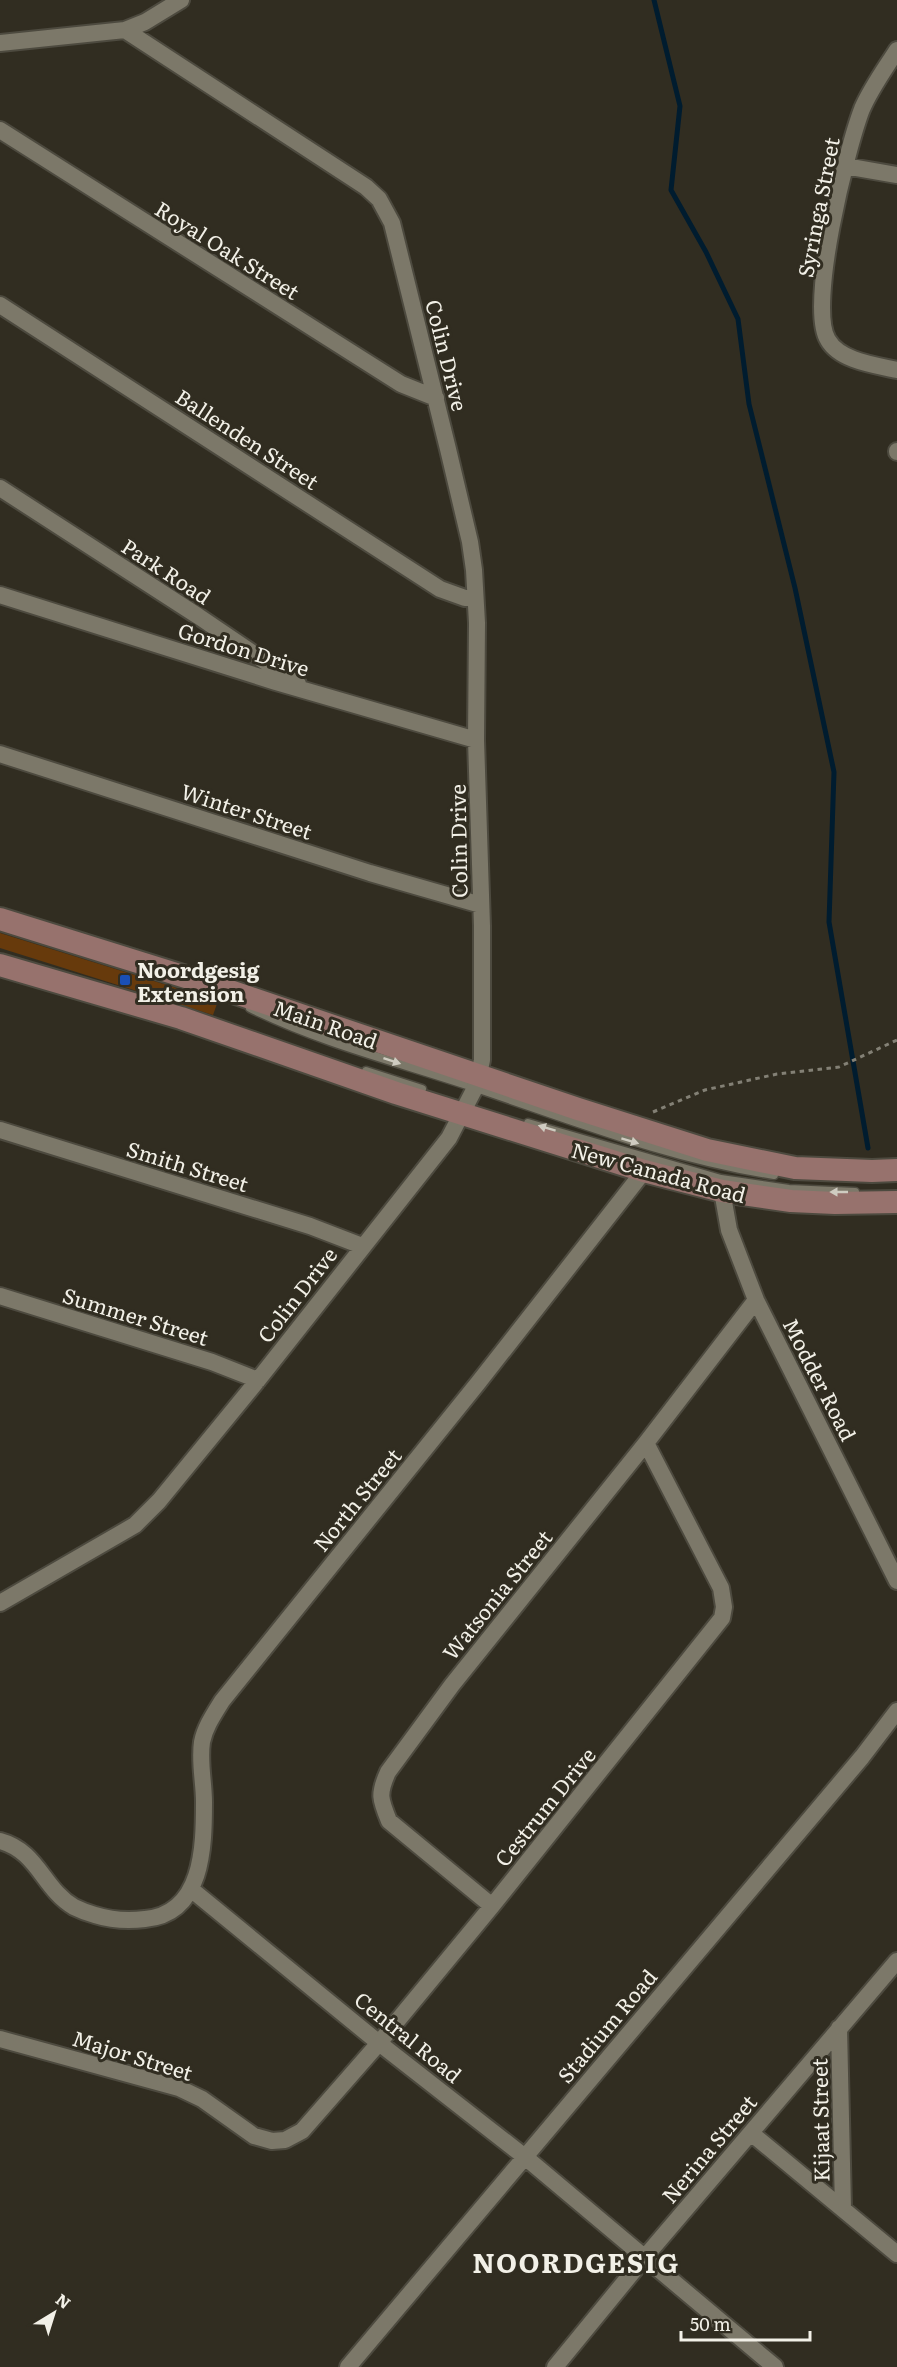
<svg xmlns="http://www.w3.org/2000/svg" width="897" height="2367" font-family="Literata,serif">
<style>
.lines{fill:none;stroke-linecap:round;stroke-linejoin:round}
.stream{stroke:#001c2f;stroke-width:5}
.building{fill:#673a0c}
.service-casing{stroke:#4d4a3f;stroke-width:11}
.minor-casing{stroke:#4d4a3f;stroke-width:20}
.secondary-casing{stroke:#4d4a3f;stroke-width:26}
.path{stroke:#838075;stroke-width:3;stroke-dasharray:4.5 4.5;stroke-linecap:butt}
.service{stroke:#7c7869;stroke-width:8}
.minor{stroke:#7c7869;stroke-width:16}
.secondary{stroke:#97726d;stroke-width:22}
.oneway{fill:#cfccc1}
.transit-dot{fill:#1a4fb4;stroke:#312d21;stroke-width:2}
.labels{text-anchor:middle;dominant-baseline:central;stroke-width:6;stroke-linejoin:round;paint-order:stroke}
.street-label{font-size:21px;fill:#f2f0e7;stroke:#312d21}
.poi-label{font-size:21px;font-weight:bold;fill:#f2f0e7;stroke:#312d21;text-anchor:start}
.district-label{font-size:27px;font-weight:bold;letter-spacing:1.5px;fill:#f2f0e7;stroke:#312d21}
</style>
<rect width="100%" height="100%" fill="#312d21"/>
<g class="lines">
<path class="stream" d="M654,0L680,106L671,190L706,252L738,319L749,404L795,588L834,772L829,922L868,1148"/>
</g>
<path class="building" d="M0,933L218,1001L213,1015L0,948Z"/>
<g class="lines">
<defs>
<path id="service" d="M250,1008C321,1043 398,1062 473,1087C572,1120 669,1159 774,1175
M366,1071L422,1089
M528,1123L721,1179L789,1189L855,1192"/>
<path id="minor" d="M0,43L125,30L145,22L181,0
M897,50C885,69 871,88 862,109C847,148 807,307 828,340C840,361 875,365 897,370
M0,130L401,384L436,398
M845,166L897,175
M0,305L440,589L465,598L475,597
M897,451V452
M0,488L198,616L298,684
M0,595L276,682L476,740
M0,754L370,873L481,905
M0,1130L310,1226L362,1246
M722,1191L729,1230L756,1300L897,1581
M0,1296L212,1362L258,1380
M0,1603L135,1525L159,1501L258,1380L449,1138L475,1088L479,1074L482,1060V926L476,740L477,623L474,570L470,542L448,449L392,223L379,199L366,187L125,30
M0,1841C38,1851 43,1889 74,1907C80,1910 88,1913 95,1915C111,1920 129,1921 145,1919C203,1914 204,1847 204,1802C204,1782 199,1762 202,1742C205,1727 214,1714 222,1701L478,1383L644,1171
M192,1890L379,2043L525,2157L775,2367
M492,1906L389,1821C380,1799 378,1794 388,1772L452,1685L646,1443L756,1300
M839,2028L843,2209
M0,2039L179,2088L202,2099L254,2136L272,2141L285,2140L302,2131L379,2043L492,1906L722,1618L724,1607L721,1588L646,1443
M751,2133L897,2254
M348,2367L862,1757L897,1711
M555,2367L645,2257L897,1961"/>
<path id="secondary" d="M0,919L221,988L578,1109L707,1150L795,1168L872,1171L897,1170
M0,965L181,1018L396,1093L644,1171L722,1191L791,1201L835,1203L897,1202"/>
</defs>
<use href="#service" class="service-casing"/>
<use href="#minor" class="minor-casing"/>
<use href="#secondary" class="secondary-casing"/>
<path class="path" d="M653,1112L705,1090L777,1074L839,1067L897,1040"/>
<use href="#service" class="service"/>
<use href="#minor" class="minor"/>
<use href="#secondary" class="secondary"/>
</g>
<defs><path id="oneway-solid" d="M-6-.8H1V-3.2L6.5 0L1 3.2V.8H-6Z" transform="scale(1.5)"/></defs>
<g class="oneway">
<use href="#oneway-solid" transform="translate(392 1061) rotate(18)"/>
<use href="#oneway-solid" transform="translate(547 1128) rotate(-163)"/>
<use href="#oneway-solid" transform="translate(630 1141) rotate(17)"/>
<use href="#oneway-solid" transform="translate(839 1192) rotate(-180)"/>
</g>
<rect class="transit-dot" x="119" y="974" width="12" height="12" rx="3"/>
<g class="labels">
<g class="street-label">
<text transform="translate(817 207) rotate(-79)">Syringa Street</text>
<text transform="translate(228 249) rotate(32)">Royal Oak Street</text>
<text transform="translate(448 355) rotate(76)">Colin Drive</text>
<text transform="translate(248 438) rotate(33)">Ballenden Street</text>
<text transform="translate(167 570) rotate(33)">Park Road</text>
<text transform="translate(244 648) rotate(17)">Gordon Drive</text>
<text transform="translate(247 810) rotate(18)">Winter Street</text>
<text transform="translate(457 841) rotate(-91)">Colin Drive</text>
<text transform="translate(326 1023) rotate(19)">Main Road</text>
<text transform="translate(188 1165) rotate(17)">Smith Street</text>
<text transform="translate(659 1171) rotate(15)">New Canada Road</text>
<text transform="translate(296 1294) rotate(-52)">Colin Drive</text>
<text transform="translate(136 1315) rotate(17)">Summer Street</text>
<text transform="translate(821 1379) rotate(63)">Modder Road</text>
<text transform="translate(356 1499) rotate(-51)">North Street</text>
<text transform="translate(496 1594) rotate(-51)">Watsonia Street</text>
<text transform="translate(544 1806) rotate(-51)">Cestrum Drive</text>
<text transform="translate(606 2025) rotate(-50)">Stadium Road</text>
<text transform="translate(409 2036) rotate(39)">Central Road</text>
<text transform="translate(133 2054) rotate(17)">Major Street</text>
<text transform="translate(819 2120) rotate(-91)">Kijaat Street</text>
<text transform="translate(708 2148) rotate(-50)">Nerina Street</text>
</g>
<g class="poi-label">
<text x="137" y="968">Noordgesig<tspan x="137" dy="24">Extension</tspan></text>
</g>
<g class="district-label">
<text x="576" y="2261">NOORDGESIG</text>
</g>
</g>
<g transform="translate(54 2313) rotate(38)" stroke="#312d21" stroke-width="4.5" paint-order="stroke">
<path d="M0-4.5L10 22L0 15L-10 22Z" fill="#f2f0e7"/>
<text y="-9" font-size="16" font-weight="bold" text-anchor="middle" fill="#f2f0e7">N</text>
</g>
<path d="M681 2331v9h129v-9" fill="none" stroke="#f2f0e7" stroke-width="3"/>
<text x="690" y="2331" font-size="18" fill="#f2f0e7" stroke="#312d21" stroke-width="4.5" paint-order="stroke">50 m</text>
</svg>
